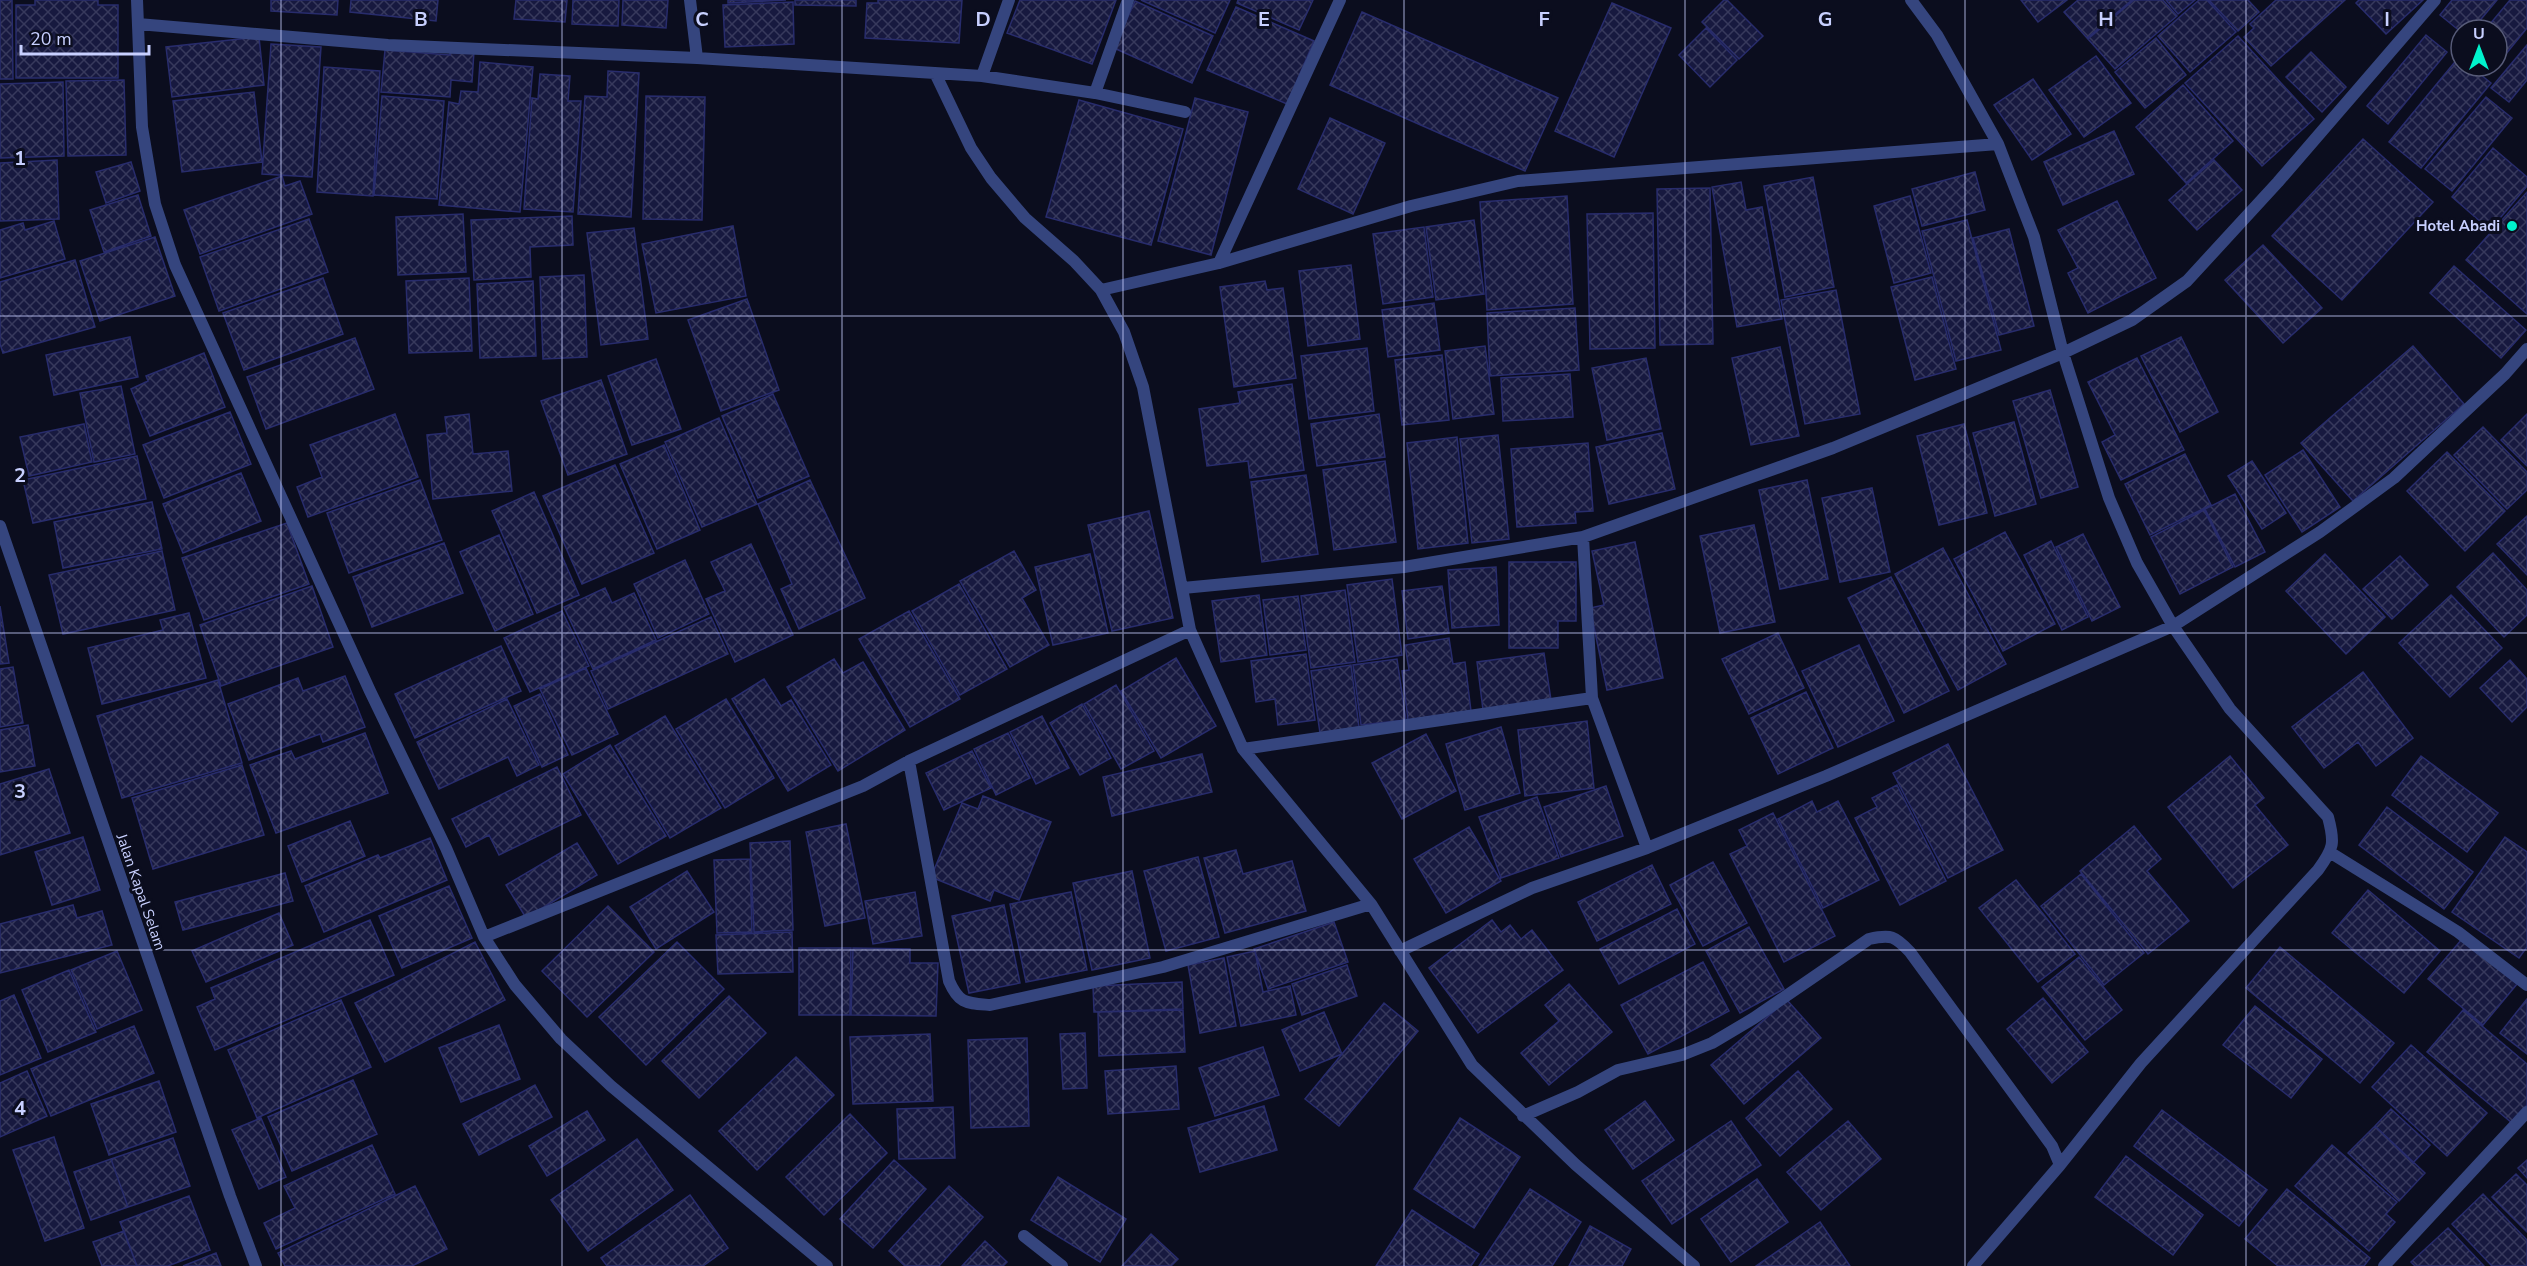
<svg xmlns="http://www.w3.org/2000/svg" width="2527" height="1266" font-family="'Nunito Sans',sans-serif">
<style>
.building{fill:url(#building-cross-hatch);stroke:#282c6c;stroke-width:1.5}
.lines{fill:none;stroke-linecap:round;stroke-linejoin:round}
.minor{stroke:#35457e;stroke-width:12}
.grid{fill:none;stroke:#c8d0ff;stroke-width:1.5;stroke-opacity:0.55}
.poi-dot{fill:#00f3cd;stroke:#0b0d1e;stroke-width:2}
.labels{text-anchor:middle;dominant-baseline:central;stroke-width:6;stroke-linejoin:round;paint-order:stroke}
.poi-label{font-size:15px;font-weight:bold;fill:#c8d0ff;stroke:#0b0d1e;text-anchor:end}
.street-label{font-size:15px;fill:#c8d0ff;stroke:#0b0d1e}
.grid-label{font-size:20px;text-anchor:middle;font-weight:bold;fill:#c8d0ff;stroke:#0b0d1e;stroke-width:6;stroke-linejoin:round;paint-order:stroke}
</style>
<defs>
<pattern id="building-cross-hatch" width="8" height="8" patternUnits="userSpaceOnUse" patternTransform="scale(1.5)"><rect width="8" height="8" fill="#17193f"/><path d="M0 0l8 8M0 8l8-8" fill="none" stroke="#37395c"/></pattern>
</defs>
<rect width="100%" height="100%" fill="#0b0d1e"/>
<path class="building" d="M0,0H12L13,79H0Z
M35,0H98V5H118V78H16V5H35Z
M271,0H338L337,15L271,11Z
M351,0H438L436,21L350,12Z
M516,0H567L565,22L514,19Z
M573,0H619L618,26L572,24Z
M623,0H668L666,28L622,25Z
M728,0H786L728,3Z
M795,0H856V6L795,5Z
M878,0H962L959,43L865,38L867,3H878Z
M1020,0H1116L1092,64L1007,33Z
M1141,0H1230L1215,33Z
M1238,0H1313L1299,30L1237,3Z
M1724,0H1727L1763,36L1739,59L1702,22Z
M2021,0H2067L2038,22Z
M2078,0H2132L2087,38L2064,12Z
M2134,0H2163L2177,16L2115,69L2088,39Z
M2166,0H2195L2178,14Z
M2199,0H2207L2236,32L2190,72L2158,36Z
M2209,0H2248L2259,12L2238,31Z
M2276,0H2345L2271,66L2244,37L2254,28L2250,24Z
M2359,0H2423L2386,34L2356,3Z
M2452,0H2497L2472,30H2461V32L2440,15Z
M2510,0H2527V28L2497,65V30H2485Z
M1135,1L1213,36L1192,83L1114,48Z
M793,2L794,44L725,47L723,5Z
M1612,3L1671,28L1614,157L1555,131Z
M1236,7L1314,41L1287,104L1207,70Z
M1362,12L1558,98L1525,171L1330,85Z
M1706,28L1737,60L1710,87L1679,55Z
M2426,35L2447,52L2388,124L2367,106Z
M2238,36L2314,119L2262,166L2185,83Z
M259,37L264,85L172,97L166,47Z
M2156,38L2186,75L2145,108L2115,72Z
M271,44L321,47L312,177L262,174Z
M2527,45V80L2509,102L2491,88Z
M450,49L474,51L472,82L451,80L450,97L381,92L385,50L450,55Z
M2311,52L2346,87L2322,112L2286,77Z
M2096,56L2131,103L2084,137L2049,90Z
M2459,57L2461,66H2470L2491,83L2421,168L2389,142Z
M480,62L533,67L520,212L439,205L449,102L459,104L461,91L478,92Z
M2479,66H2496L2489,74Z
M324,67L380,71L373,196L317,192Z
M608,71L639,73L631,217L578,214L585,96L607,97Z
M540,74L570,76L568,101H581L573,212L524,209L532,98L538,99Z
M2033,79L2071,134L2032,160L1994,105Z
M124,80L126,155L68,156L66,81Z
M63,82L64,156L0,158V84Z
M2183,85L2233,141L2186,183L2136,127Z
M254,92L262,162L182,172L173,101Z
M382,96L444,101L437,199L374,195Z
M646,96L705,97L702,220L643,219Z
M2486,97L2512,118L2452,191L2425,169Z
M1195,98L1248,112L1211,255L1158,241Z
M1079,100L1183,129L1151,245L1046,217Z
M1330,118L1385,143L1353,214L1298,189Z
M2114,131L2134,174L2063,205L2044,162Z
M2363,139L2433,202L2342,300L2272,236Z
M2493,148L2527,177V186L2490,230L2452,197Z
M57,160L59,219L0,221V163Z
M2214,160L2242,190L2197,230L2169,200Z
M131,162L140,191L106,203L96,172Z
M1975,172L1985,210L1922,226L1912,189Z
M282,176L285,186L300,181L312,214L200,254L184,210Z
M1813,177L1834,287L1785,297L1764,186Z
M1741,182L1746,210L1762,207L1782,319L1737,327L1712,187Z
M1710,188L1713,344L1660,345L1657,189Z
M2527,192V314L2466,260Z
M138,195L151,236L104,252L90,210Z
M1567,196L1573,304L1487,310L1480,202Z
M1910,196L1931,273L1894,283L1874,206Z
M2117,201L2156,278L2088,313L2068,273L2078,268L2058,230Z
M1653,213L1655,348L1590,349L1587,214Z
M463,214L466,272L398,275L396,217Z
M572,216L573,245L530,247L531,277L474,280L471,220Z
M309,219L328,272L219,311L200,257Z
M1474,220L1484,294L1436,300L1426,227Z
M1967,220L2001,350L1956,361L1922,231Z
M54,221L65,259L0,278V230L23,223L25,230Z
M733,226L746,296L656,313L642,244Z
M1424,227L1433,297L1383,304L1373,234Z
M634,228L648,339L601,345L587,233Z
M2009,229L2034,326L1999,335L1973,238Z
M155,237L175,296L100,321L80,261Z
M2263,245L2322,308L2283,343L2225,280Z
M75,260L95,327L3,353L0,344V282Z
M1351,265L1360,339L1308,346L1299,271Z
M2454,266L2526,330L2501,358L2430,293Z
M584,275L587,357L543,359L540,277Z
M1932,277L1956,369L1915,380L1891,287Z
M323,278L343,334L244,370L223,313Z
M469,278L472,351L409,353L406,281Z
M533,281L536,356L480,358L477,284Z
M1265,281L1267,290L1283,288L1296,378L1234,387L1220,287Z
M1836,290L1860,414L1805,424L1781,300Z
M747,299L779,390L721,411L688,320Z
M1434,303L1440,350L1388,357L1382,310Z
M1575,308L1579,370L1490,376L1487,313Z
M130,337L138,377L54,395L46,355Z
M2181,337L2218,412L2180,432L2141,356Z
M355,338L374,389L266,429L247,377Z
M1485,346L1494,414L1453,419L1445,351Z
M2413,346L2464,404L2353,501L2301,443Z
M1780,347L1799,436L1751,445L1732,358Z
M1367,348L1374,411L1309,419L1301,356Z
M204,353L225,407L150,436L131,389L148,381L146,376Z
M1442,355L1449,420L1402,425L1395,360Z
M1646,358L1661,429L1607,440L1592,368Z
M2137,358L2184,450L2121,480L2102,442L2115,435L2088,382Z
M656,359L681,429L632,445L608,376Z
M1570,374L1573,417L1503,421L1501,378Z
M601,380L627,454L568,475L541,401Z
M1292,384L1304,470L1250,478L1248,461L1207,466L1199,409L1240,403L1238,392Z
M121,386L135,454L94,462L80,393Z
M2050,390L2078,487L2041,498L2013,401Z
M773,394L809,476L758,498L722,416Z
M230,412L251,464L164,498L143,445Z
M395,414L418,477L308,517L297,487L322,477L310,445Z
M469,414L473,454L508,451L512,491L433,499L427,435L447,433L445,417Z
M1379,414L1385,457L1317,466L1311,424Z
M2527,414V466L2501,440Z
M719,418L757,504L702,527L665,442Z
M2014,422L2036,504L1995,516L1973,433Z
M84,424L92,462L29,476L20,437Z
M1964,424L1987,513L1939,525L1917,436Z
M2483,427L2527,472V490L2507,509L2454,455Z
M1662,433L1675,489L1609,504L1596,447Z
M1498,435L1509,539L1472,543L1460,439Z
M1457,437L1468,543L1418,549L1407,443Z
M1588,443L1593,511L1575,512L1576,523L1517,527L1511,449Z
M664,445L700,530L657,549L620,464Z
M2303,450L2340,507L2302,532L2265,475Z
M2447,452L2505,511L2465,551L2407,491Z
M2185,454L2211,505L2150,535L2125,484Z
M137,456L146,499L33,523L23,480Z
M1385,461L1396,542L1334,550L1323,470Z
M2252,461L2286,513L2262,529L2228,476Z
M615,465L654,553L582,584L543,496Z
M241,473L261,521L183,553L163,504Z
M1306,475L1318,554L1262,562L1251,482Z
M420,480L442,540L349,573L327,513Z
M810,480L865,598L799,629L781,589L792,584L758,504Z
M1807,480L1828,579L1780,589L1759,490Z
M1872,488L1890,572L1840,582L1822,498Z
M534,492L579,595L537,613L492,511Z
M2235,494L2265,552L2235,567L2205,509Z
M152,502L162,549L63,568L54,522Z
M2204,510L2233,567L2180,594L2151,537Z
M1149,511L1173,618L1112,631L1088,525Z
M2527,516V575L2497,544Z
M287,523L309,584L204,620L182,558Z
M1754,525L1775,622L1720,633L1700,536Z
M2005,532L2055,624L2003,651L1954,559Z
M2083,534L2120,607L2092,621L2056,547Z
M499,535L533,614L495,631L460,552Z
M2051,541L2088,617L2062,630L2024,555Z
M1635,542L1663,678L1607,690L1590,608L1604,605L1592,551Z
M444,543L463,593L372,627L353,577Z
M751,544L793,635L735,662L706,599L725,591L711,562Z
M1943,548L2006,664L1958,690L1895,574Z
M162,551L175,610L63,634L49,575Z
M1014,551L1036,590L1022,598L1049,645L1010,667L960,581Z
M2493,553L2527,590V615L2504,637L2457,587Z
M1090,554L1108,633L1053,645L1035,567Z
M2325,554L2385,617L2346,654L2286,591Z
M2400,556L2428,585L2392,619L2363,589Z
M685,560L709,614L658,638L634,584Z
M1509,562H1576V621H1558V648H1509Z
M1496,567L1499,625L1452,628L1448,570Z
M1891,577L1949,691L1904,713L1848,598Z
M1392,579L1402,655L1358,662L1347,585Z
M959,584L1007,669L960,695L912,611Z
M312,586L333,647L221,686L200,625Z
M1442,586L1449,633L1408,639L1402,591Z
M605,588L612,603L634,593L656,640L593,669L564,607Z
M1345,590L1355,662L1311,668L1301,596Z
M1259,595L1267,655L1221,662L1212,601Z
M2451,595L2502,648L2450,697L2399,643Z
M1298,596L1306,650L1270,655L1263,600Z
M0,606L9,663L0,664Z
M562,611L589,666L530,692L504,638Z
M909,611L960,699L910,727L859,639Z
M189,613L206,678L102,704L88,648L163,630L160,620Z
M711,617L728,654L608,709L591,671Z
M1778,633L1804,688L1749,714L1722,659Z
M1449,638L1453,664L1465,662L1471,711L1408,720L1402,671L1409,670L1405,645Z
M1859,645L1894,721L1838,747L1802,671Z
M501,646L521,691L415,738L395,694Z
M1544,653L1551,700L1483,710L1477,662Z
M1306,654L1315,720L1278,725L1275,699L1256,702L1251,661Z
M1176,658L1216,726L1161,758L1121,691Z
M834,659L843,673L863,662L905,730L838,771L787,687Z
M1397,659L1406,720L1361,725L1353,665Z
M2510,660L2527,679V707L2512,722L2480,688Z
M1351,665L1359,727L1320,733L1311,671Z
M13,667L23,723L0,727V669Z
M586,668L618,734L572,755L540,689Z
M2363,672L2413,738L2376,766L2358,742L2324,768L2292,727Z
M345,676L365,727L323,742L320,734L249,760L228,704L298,678L303,691Z
M764,679L781,706L791,700L831,765L788,791L732,699Z
M218,680L242,763L122,798L97,716Z
M1116,685L1154,751L1121,769L1084,704Z
M1806,692L1833,748L1778,774L1751,718Z
M540,694L568,755L542,767L514,706Z
M507,699L539,765L517,776L508,757L439,789L417,742Z
M726,699L774,778L725,808L676,729Z
M1082,704L1111,758L1080,775L1050,723Z
M665,716L721,808L670,838L615,746Z
M1042,716L1069,768L1036,784L1010,732Z
M1587,721L1594,788L1525,796L1518,730Z
M28,725L35,766L0,772V730Z
M1501,727L1520,793L1465,810L1446,744Z
M365,733L388,793L276,833L250,765L291,751L295,759Z
M1008,733L1030,778L996,795L974,749Z
M1426,734L1456,791L1402,819L1372,763Z
M1948,744L2003,850L1948,878L1893,773Z
M610,745L666,836L618,864L563,774Z
M972,751L991,788L944,810L926,773Z
M1202,754L1212,792L1112,816L1103,777Z
M2230,756L2264,798L2255,805L2288,845L2233,888L2168,807Z
M2421,756L2498,813L2467,852L2392,795Z
M242,765L264,835L153,869L132,798Z
M557,767L581,815L499,855L489,835L466,847L452,819Z
M49,769L70,833L0,855V784Z
M1897,785L1946,881L1900,905L1855,818L1877,807L1872,798Z
M1606,786L1623,836L1561,857L1544,807Z
M983,796L1051,822L1019,900L994,890L990,901L931,877L962,803L978,809Z
M1537,797L1559,858L1501,878L1479,817Z
M1812,801L1817,812L1838,801L1879,880L1823,908L1778,819Z
M2387,807L2473,872L2444,909L2359,845Z
M1773,813L1835,936L1784,962L1730,854L1747,846L1739,830Z
M350,821L365,856L302,882L288,846Z
M846,824L865,918L825,926L806,832Z
M2134,826L2161,859L2147,871L2189,921L2148,954L2080,871Z
M1469,827L1501,881L1446,913L1414,859Z
M83,837L100,890L52,905L35,852Z
M2505,837L2527,852V947L2519,958L2452,912Z
M430,838L447,880L324,932L305,886L378,855L380,858Z
M790,841L793,930L754,932L750,843Z
M577,843L597,875L526,918L506,885Z
M1236,850L1243,874L1292,861L1306,911L1225,933L1204,858Z
M1198,857L1219,937L1166,951L1144,871Z
M750,859L752,932L717,933L714,860Z
M1713,862L1747,923L1703,946L1670,885Z
M1652,865L1671,904L1597,941L1578,902Z
M687,871L714,912L656,949L630,907Z
M1132,871L1150,958L1092,970L1073,883Z
M285,873L293,901L183,930L175,902Z
M2081,874L2144,953L2104,985L2041,906Z
M2016,880L2075,954L2038,982L1979,908Z
M449,886L472,938L402,968L379,916Z
M2368,890L2440,951L2404,993L2332,933Z
M915,892L922,936L873,944L865,901Z
M1071,892L1087,970L1026,982L1010,904Z
M73,905L77,918L102,911L112,945L0,973V924Z
M1004,905L1020,983L969,993L952,916Z
M608,906L654,952L587,1017L542,971Z
M1677,909L1695,944L1619,984L1600,949Z
M279,913L293,945L206,982L192,951Z
M370,920L394,975L215,1050L197,1007L215,999L211,988Z
M1492,920L1501,932L1510,925L1521,939L1532,930L1563,970L1478,1033L1429,968Z
M1334,922L1348,962L1268,989L1254,949Z
M1749,927L1784,989L1740,1013L1706,951Z
M792,932L793,972L718,974L716,935Z
M2462,939L2517,984L2483,1025L2428,979Z
M475,942L505,1000L385,1062L355,1003Z
M677,942L724,989L646,1065L599,1017Z
M2280,947L2394,1043L2360,1083L2246,988Z
M799,948H851L850,1015H799Z
M853,948L910,949V963H938L936,1016L851,1015Z
M117,951L142,1010L97,1029L71,970Z
M1255,951L1263,992L1290,986L1296,1015L1241,1026L1227,957Z
M2079,957L2122,1010L2085,1040L2042,987Z
M1224,958L1236,1026L1200,1033L1188,965Z
M1703,962L1729,1011L1648,1054L1621,1005Z
M1347,965L1357,996L1302,1015L1292,984Z
M69,970L96,1032L48,1052L22,990Z
M1182,982L1183,1009L1094,1012L1093,986Z
M1569,984L1612,1032L1549,1085L1521,1053L1559,1021L1545,1005Z
M14,995L41,1058L0,1075V1001Z
M729,996L766,1033L699,1098L662,1061Z
M2043,998L2088,1052L2052,1083L2007,1029Z
M2527,999V1054L2500,1033Z
M341,1000L371,1067L257,1118L228,1050Z
M1787,1000L1821,1038L1744,1104L1711,1065Z
M1384,1003L1418,1031L1339,1126L1305,1099Z
M2255,1006L2322,1059L2291,1098L2223,1045Z
M1183,1010L1185,1052L1099,1056L1098,1012Z
M2463,1010L2527,1064V1105L2512,1123L2427,1052Z
M1324,1012L1342,1054L1300,1071L1282,1030Z
M499,1025L520,1079L461,1102L439,1048Z
M134,1026L154,1073L51,1116L31,1069Z
M1085,1033L1087,1088L1063,1089L1060,1034Z
M930,1034L933,1101L853,1104L850,1037Z
M1027,1038L1029,1126L971,1128L968,1040Z
M2411,1045L2487,1113L2447,1156L2372,1087Z
M1263,1047L1279,1095L1215,1116L1199,1068Z
M796,1057L834,1095L757,1170L719,1131Z
M1176,1066L1179,1109L1108,1114L1105,1071Z
M27,1071L47,1116L0,1137V1083Z
M1798,1071L1832,1109L1780,1156L1746,1118Z
M353,1080L377,1134L292,1171L268,1117Z
M159,1081L176,1132L109,1155L91,1104Z
M535,1085L552,1117L479,1155L463,1124Z
M1645,1101L1674,1140L1633,1169L1605,1130Z
M1264,1106L1277,1150L1200,1172L1188,1128Z
M953,1107L955,1158L899,1159L897,1109Z
M2391,1109L2430,1145L2413,1163L2375,1126Z
M2162,1110L2267,1190L2239,1226L2134,1146Z
M587,1111L605,1140L547,1176L529,1146Z
M850,1114L887,1153L824,1215L786,1177Z
M261,1118L286,1177L259,1189L232,1130Z
M1460,1118L1520,1157L1474,1228L1414,1189Z
M1731,1121L1761,1165L1672,1224L1642,1181Z
M1848,1121L1881,1159L1821,1210L1787,1172Z
M2375,1126L2425,1173L2399,1201L2348,1153Z
M54,1137L84,1228L45,1241L13,1150Z
M173,1138L190,1186L128,1207L111,1159Z
M637,1139L673,1190L588,1251L551,1200Z
M372,1145L395,1194L276,1249L264,1223L295,1208L284,1186Z
M2332,1145L2397,1202L2386,1214L2395,1222L2369,1251L2295,1186Z
M2126,1156L2203,1215L2173,1255L2095,1197Z
M111,1159L128,1207L91,1220L74,1172Z
M894,1160L926,1189L873,1248L840,1219Z
M2527,1160V1178L2518,1168Z
M2516,1174L2527,1185V1232L2492,1197Z
M1058,1177L1126,1219L1100,1262L1031,1220Z
M1757,1179L1788,1222L1731,1262L1701,1219Z
M415,1186L447,1249L412,1266H285L278,1253Z
M949,1186L983,1217L939,1266H905L889,1251Z
M1530,1189L1581,1222L1552,1266H1479Z
M2287,1189L2370,1258L2364,1266H2278L2245,1239Z
M2483,1194L2527,1240V1266H2492L2452,1224Z
M690,1195L728,1248L703,1266H607L601,1258Z
M189,1196L210,1250L168,1266H137L120,1222Z
M1412,1210L1479,1254L1471,1266H1376Z
M1820,1222L1850,1266H1756Z
M1590,1226L1631,1249L1622,1266H1569Z
M2448,1228L2484,1266H2415L2411,1262Z
M124,1231L137,1266H102L93,1242Z
M1151,1234L1178,1259L1171,1266H1122Z
M985,1241L1007,1262L1003,1266H962Z
M216,1253L221,1266H183Z"/>
<g class="lines">
<path class="minor" d="M137,0L142,127L155,204L175,265L370,691L446,848L484,937L515,985L561,1039L611,1086L827,1266
M690,0L697,58
M1911,0L1937,35L1998,144L2034,237L2063,353L2109,498L2137,563L2173,626L2230,709L2328,817C2335,843 2334,848 2318,870L2141,1063L2060,1165L1973,1266
M138,24L388,45L697,58L982,76L1095,93L1185,112
M935,73L971,148L991,178L1025,218L1074,261L1101,290L1124,332L1143,387L1190,630L1243,749L1371,904L1472,1065L1576,1165L1694,1266
M982,76L1009,0
M1095,93L1128,0
M1219,263L1340,0
M1101,290L1219,263L1411,206L1518,181L1998,144
M0,526L230,1196L256,1266
M1583,537L1592,698L1647,848
M1183,588L1404,567L1583,537L1833,448L2063,353L2132,320L2187,281L2278,182L2435,0
M1243,749L1592,698
M909,761L949,981C959,1004 966,1003 990,1005L1163,967L1371,904
M2331,853L2458,932L2527,985
M484,937L863,786L909,761L1190,630
M1400,951L1532,888L1647,848L1826,776L2173,626L2320,532L2394,478L2505,374L2527,349
M1523,1116L1578,1092L1618,1070L1682,1055L1712,1043L1754,1018L1869,939C1891,934 1895,936 1910,952L2052,1146L2060,1165
M1024,1236L1062,1266
M2384,1266L2527,1112"/>
</g>
<path class="grid" d="M281,0V1266M562,0V1266M842,0V1266M1123,0V1266M1404,0V1266M1685,0V1266M1965,0V1266M2246,0V1266M0,316H2527M0,633H2527M0,950H2527"/>
<circle class="poi-dot" cx="2512" cy="226" r="6"/>
<g class="labels">
<g class="poi-label">
<text x="2500" y="226">Hotel Abadi</text>
</g>
<g class="street-label">
<text transform="translate(141 892) rotate(71)">Jalan Kapal Selam</text>
</g>
</g>
<g class="grid-label">
<text x="421" y="26">B</text>
<text x="702" y="26">C</text>
<text x="983" y="26">D</text>
<text x="1264" y="26">E</text>
<text x="1544" y="26">F</text>
<text x="1825" y="26">G</text>
<text x="2106" y="26">H</text>
<text x="2387" y="26">I</text>
<text x="20" y="165">1</text>
<text x="20" y="482">2</text>
<text x="20" y="798">3</text>
<text x="20" y="1115">4</text>
</g>
<g transform="translate(2479 48)"><circle r="28" fill="#0b0d1e" stroke="#575b78" stroke-width="1.5"/>
<path d="M0-4.5L10 22L0 15L-10 22Z" fill="#00f3cd"/>
<text y="-9" font-size="16" font-weight="bold" text-anchor="middle" fill="#c8d0ff">U</text>
</g>
<path d="M21 45v9h128v-9" fill="none" stroke="#c8d0ff" stroke-width="3"/>
<text x="30" y="45" font-size="18" fill="#c8d0ff" stroke="#0b0d1e" stroke-width="4.5" paint-order="stroke">20 m</text>
</svg>
